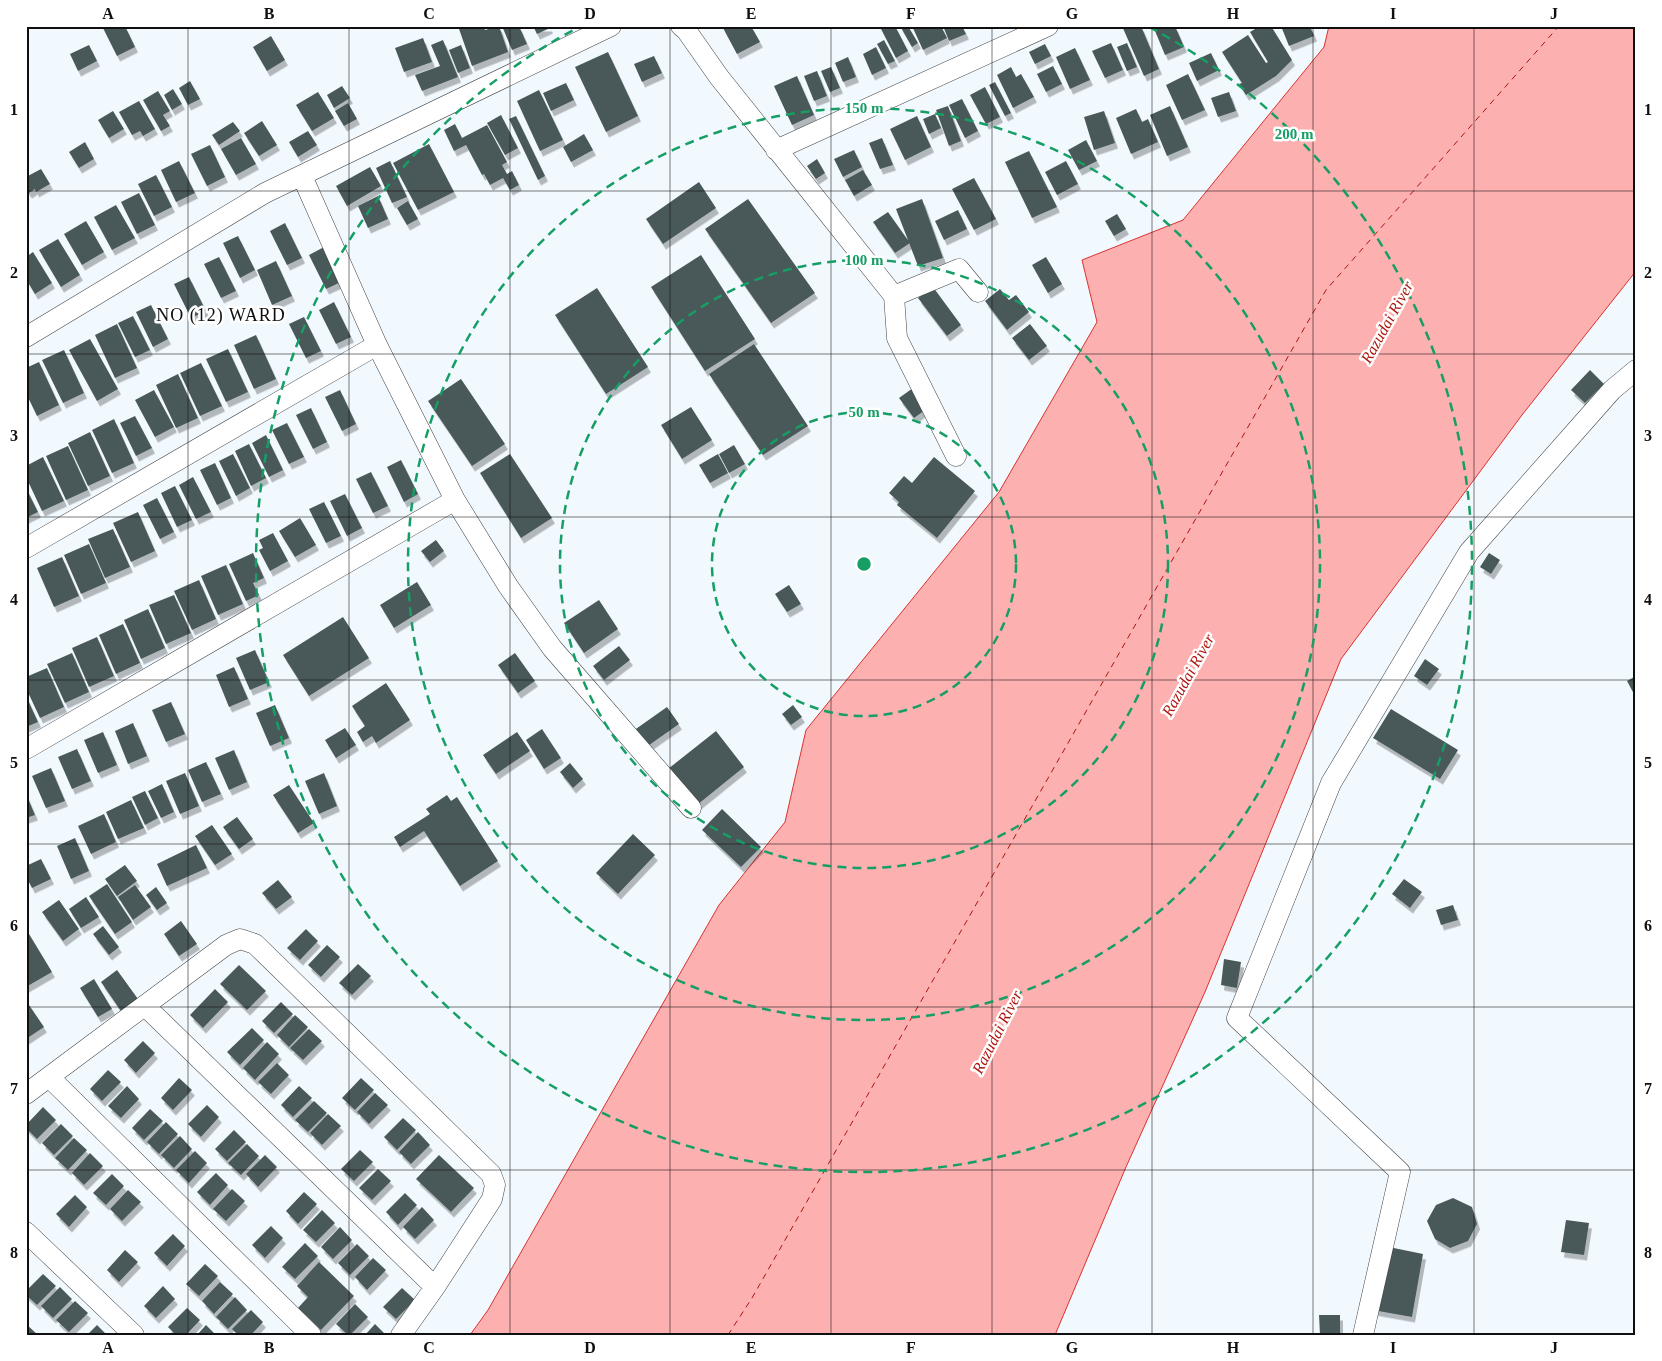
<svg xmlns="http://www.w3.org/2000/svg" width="1662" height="1361" font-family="'Times New Roman',serif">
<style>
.water{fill:#fcb0b0;stroke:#db322f}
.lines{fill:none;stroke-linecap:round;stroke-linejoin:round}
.ferry{stroke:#ae140b;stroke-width:1;stroke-dasharray:6 5;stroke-linecap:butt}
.building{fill:#4a5959;filter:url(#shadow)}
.minor-casing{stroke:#424242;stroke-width:21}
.minor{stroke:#fff;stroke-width:20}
.grid{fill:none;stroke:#0f0f0f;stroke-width:1;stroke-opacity:0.55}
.ring{fill:none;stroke:#169e64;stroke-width:2.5;stroke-dasharray:9 6}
.labels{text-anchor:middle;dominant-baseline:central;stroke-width:5;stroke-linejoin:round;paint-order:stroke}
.water-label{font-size:16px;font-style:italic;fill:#ae140b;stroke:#fff}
.quarter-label{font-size:18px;letter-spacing:1px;fill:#0f0f0f;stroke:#fff}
.centre{fill:#169e64;stroke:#fff;stroke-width:2.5}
.ring-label{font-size:15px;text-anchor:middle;font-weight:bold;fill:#169e64;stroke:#fff;stroke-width:5;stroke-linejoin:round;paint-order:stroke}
.neatline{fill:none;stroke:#0f0f0f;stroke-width:2}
.grid-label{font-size:16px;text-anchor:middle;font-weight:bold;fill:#0f0f0f}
</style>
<defs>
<filter id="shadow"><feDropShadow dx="3" dy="5.5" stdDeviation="0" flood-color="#0004"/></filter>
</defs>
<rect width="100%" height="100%" fill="#f1f9ff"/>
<path class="water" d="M1329,26H1636V271L1522,415L1341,659L1205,992L1126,1167L1055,1335H470L488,1310L719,905L785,822L806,730L999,492L1097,322L1082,260L1183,220L1324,47Z"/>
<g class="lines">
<path class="ferry" d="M728,1335L752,1298L1326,290L1559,26"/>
</g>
<path class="building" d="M102,26H125L135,47L117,56Z
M458,26H484L485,30L499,26L508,52L472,66Z
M502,26H519L527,44L512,50Z
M533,26H549L550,28L537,34Z
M722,26H751L760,42L737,54Z
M882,26H895L908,51L896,58L880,27Z
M900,26H908L918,43L912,47Z
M912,26H941L947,38L923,50Z
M943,26H962L966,34L949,41Z
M1122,26H1141L1159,69L1144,76Z
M1153,26H1175L1184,47L1165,55Z
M1260,26H1271L1292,60L1276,76L1246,95L1239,84L1242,83L1222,52L1248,35L1266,63L1268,62L1250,32Z
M1281,26H1310L1314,36L1289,46Z
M271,36L285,60L267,71L253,47Z
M423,38L432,62L404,72L395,48Z
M443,40L458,77L422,91L415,75L440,66L431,45Z
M884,40L895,61L888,64L877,44Z
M1111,43L1123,70L1105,78L1092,51Z
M1127,43L1137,67L1127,71L1117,47Z
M1045,44L1051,56L1035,64L1029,52Z
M89,45L97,61L78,71L70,54Z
M461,45L470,68L458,73L449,50Z
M876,47L886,68L872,75L863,54Z
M1075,48L1090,80L1070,89L1056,57Z
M608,52L638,116L606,132L575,67Z
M1211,53L1219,70L1197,81L1189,63Z
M654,56L662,73L642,82L634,64Z
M848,57L856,77L843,82L835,63Z
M1053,66L1062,84L1046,92L1037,74Z
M831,67L840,88L830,92L821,71Z
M1011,67L1016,77L1021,74L1034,97L1013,108L997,75Z
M817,71L827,96L814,101L804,76Z
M1188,74L1205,110L1182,120L1166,85Z
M797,76L814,115L792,125L774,86Z
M190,81L200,99L188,105L179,88Z
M995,82L1011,113L1005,116L989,85Z
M566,83L574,100L551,111L543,93Z
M342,86L350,98L334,108L327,95Z
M985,87L1000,117L986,124L970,95Z
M173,89L182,104L172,110L164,95Z
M539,90L563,140L540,151L517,101Z
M158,91L170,111L163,115L170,126L161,131L143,100Z
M318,92L334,118L312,131L296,105Z
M1229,92L1236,111L1218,117L1211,98Z
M962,99L978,131L965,138L949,105Z
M139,101L155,129L143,136L140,131L132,135L119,112Z
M348,103L357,119L344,126L335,111Z
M948,106L961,141L949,146L936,110Z
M1170,106L1188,147L1167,156L1150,115Z
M1136,109L1142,122L1148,119L1158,142L1131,154L1116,118Z
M113,111L124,129L109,138L98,120Z
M1104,111L1115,143L1094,150L1084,117Z
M935,114L941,128L929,134L923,119Z
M501,115L518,148L505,155L487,123Z
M516,116L545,176L538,180L509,119Z
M917,116L931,147L905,160L890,129Z
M262,121L277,145L259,156L244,133Z
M233,122L240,131L219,145L212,135Z
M455,124L462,138L487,125L507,162L502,165L507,174L512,171L519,185L510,190L503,178L490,185L484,174L482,175L466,145L454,151L444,130Z
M308,131L317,145L298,157L289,142Z
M584,134L593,150L571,162L563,147Z
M241,138L256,164L236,175L221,149Z
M882,138L893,165L880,169L869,143Z
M1086,140L1097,161L1079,170L1068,150Z
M85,142L94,159L79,168L69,152Z
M429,144L454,192L418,210L393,163Z
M210,145L225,177L207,186L191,154Z
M854,150L862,167L843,177L834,159Z
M1029,151L1057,207L1032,218L1005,162Z
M817,159L825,173L816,179L807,166Z
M179,161L195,193L176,202L161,170Z
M390,161L407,197L392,203L376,168Z
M1066,161L1078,184L1057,195L1045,172Z
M370,167L381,186L347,206L336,186Z
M41,169L50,184L36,192L35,189L29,193L26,189V177Z
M863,170L872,185L854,196L845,180Z
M156,175L172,207L154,216L138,184Z
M974,178L996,219L974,230L952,189Z
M699,182L716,208L663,244L646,219Z
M139,193L155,225L137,234L121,202Z
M378,196L388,219L368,228L358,206Z
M748,199L815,293L771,323L705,229Z
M922,199L943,258L918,266L896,209Z
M408,201L418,219L407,225L397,208Z
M116,205L135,238L112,250L94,217Z
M958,210L967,229L944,240L935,221Z
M888,212L910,243L895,253L873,222Z
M1117,214L1126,229L1114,236L1105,221Z
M86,221L104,252L82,265L64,234Z
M285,223L302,258L287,265L270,231Z
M238,236L255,270L240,278L223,243Z
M58,239L80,275L61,287L39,250Z
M324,247L341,282L326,289L309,255Z
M33,252L52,283L35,294L26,279V257Z
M701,255L755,339L705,371L651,287Z
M219,257L236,291L221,298L204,264Z
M1046,257L1062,284L1048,293L1032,265Z
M276,261L292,296L272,305L257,270Z
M189,277L206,311L191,318L174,284Z
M933,287L961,325L947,336L918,298Z
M597,288L648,367L606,394L555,315Z
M1000,289L1009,300L1016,295L1029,312L1007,330L985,301Z
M334,302L351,337L336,344L319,310Z
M151,305L168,339L153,347L136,312Z
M133,316L150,350L135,357L118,323Z
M304,317L321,351L306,358L289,324Z
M117,324L137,368L115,378L95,335Z
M1030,324L1047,346L1029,360L1012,338Z
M256,335L276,379L254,389L234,345Z
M90,339L118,389L97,401L69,350Z
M754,344L808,426L763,455L709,374Z
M228,349L248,392L226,402L206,359Z
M64,350L84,393L63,403L42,360Z
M39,362L59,405L37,416L26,393V368Z
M201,363L222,406L200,416L180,373Z
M1590,370L1604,384L1585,403L1571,390Z
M178,374L198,418L176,428L156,385Z
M461,379L505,444L472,466L428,401Z
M913,388L928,408L914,418L899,398Z
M154,390L174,427L155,437L135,400Z
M340,390L356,424L342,431L325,397Z
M691,407L712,440L682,459L661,425Z
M311,408L327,442L313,449L296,415Z
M135,416L152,448L136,456L120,423Z
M114,419L134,463L112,473L92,430Z
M287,423L304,457L289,464L272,430Z
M90,432L110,476L88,486L68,443Z
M266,435L283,470L269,477L252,443Z
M249,444L266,478L251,486L235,451Z
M734,445L745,464L729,473L719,454Z
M68,446L88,490L66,500L46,456Z
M233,454L250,488L236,496L219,461Z
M510,454L552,518L521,538L480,473Z
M718,454L728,473L710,483L699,465Z
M43,457L64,501L42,511L26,477V466Z
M934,457L975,491L937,538L897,505L899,502L889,493L904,476L912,483Z
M401,460L418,494L404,502L387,467Z
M215,463L231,498L217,505L200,470Z
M371,472L388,506L373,513L356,479Z
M193,477L211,512L196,519L179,485Z
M175,486L192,520L177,527L161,493Z
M26,488L38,512L26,518Z
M345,494L362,528L347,536L330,501Z
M157,498L174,532L160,539L143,505Z
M324,502L341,536L326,543L309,509Z
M138,512L155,551L131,562L113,523Z
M300,518L316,545L295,557L279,531Z
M113,529L130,567L105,578L88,539Z
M273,533L288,561L270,571L259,550L263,548L259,540Z
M436,540L444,551L430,562L421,551Z
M89,544L106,583L81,594L64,555Z
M253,553L264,578L253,583L259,595L246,601L229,564Z
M1489,553L1500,560L1491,574L1480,567Z
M62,557L79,596L54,607L37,568Z
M226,565L243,604L218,615L201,576Z
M199,580L216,619L192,630L174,591Z
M417,582L431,605L394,628L380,605Z
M789,585L801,604L787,612L775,594Z
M174,595L191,633L166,644L149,605Z
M599,600L618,629L584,653L564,623Z
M148,609L165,648L141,659L124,620Z
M343,617L369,658L309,696L283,655Z
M123,624L140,663L116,674L99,635Z
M97,637L114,676L89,687L72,648Z
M619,646L630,660L604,680L593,666Z
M255,650L269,682L250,690L236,658Z
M72,653L89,692L65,703L47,664Z
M515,653L535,681L518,693L498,665Z
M1425,659L1439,669L1427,685L1414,676Z
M234,667L248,699L229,707L216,675Z
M47,668L64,707L40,718L26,688V677Z
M1636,676V691L1633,692L1627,681Z
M386,683L410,720L376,743L372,736L363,742L357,732L365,726L352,706Z
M26,696L38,722L26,727Z
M171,702L185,734L166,742L152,710Z
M275,705L289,738L270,746L256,713Z
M793,705L802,717L791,725L782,714Z
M667,707L679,724L645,748L633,731Z
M1391,709L1458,750L1440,779L1373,738Z
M133,723L147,756L128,764L115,731Z
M345,728L356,745L336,758L325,740Z
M542,729L561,758L544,769L526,740Z
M716,731L744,767L697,805L668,769Z
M103,732L117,765L98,773L84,740Z
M517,732L530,751L496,774L483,755Z
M77,749L91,781L72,789L58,757Z
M234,750L247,782L229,790L215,758Z
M206,762L221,794L202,802L188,770Z
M570,763L583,779L573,788L560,772Z
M51,768L65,801L46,808L32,776Z
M185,773L199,806L180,814L166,781Z
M324,773L337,806L319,814L305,781Z
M162,784L174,812L161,818L148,791Z
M289,785L314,823L298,833L273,795Z
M145,791L158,818L145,825L132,797Z
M26,794L35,815L26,818Z
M447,795L451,801L457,797L498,861L460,886L424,831L400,847L394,837L430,814L426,809Z
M131,800L144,828L118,839L106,812Z
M722,809L761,847L741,867L702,830Z
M104,814L116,842L91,854L78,826Z
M237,817L253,839L239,849L223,827Z
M212,825L232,854L215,865L195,836Z
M633,834L655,855L618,894L596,873Z
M75,838L89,871L71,879L57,846Z
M196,845L207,868L167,886L157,864Z
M41,859L51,879L32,888L26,876V866Z
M125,865L137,881L117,896L105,879Z
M1404,879L1422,892L1410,908L1392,894Z
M278,880L292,897L276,909L262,893Z
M107,884L132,922L115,934L89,896Z
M135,885L151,907L133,920L118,897Z
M156,887L167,903L157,910L146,895Z
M86,897L99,917L81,928L69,909Z
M59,900L79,929L63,941L42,912Z
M1453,905L1458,920L1441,925L1436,910Z
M181,921L197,944L179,956L164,934Z
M103,926L119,947L109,955L93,934Z
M26,929L52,972L26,987Z
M306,929L318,941L300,960L287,948Z
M327,945L340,957L321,977L308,965Z
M1224,959L1241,962L1237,988L1221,985Z
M358,964L371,976L352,995L339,983Z
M239,965L266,991L247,1010L220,984Z
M117,970L138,999L121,1011L101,982Z
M94,979L112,1009L98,1017L80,988Z
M215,989L228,1002L203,1028L190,1015Z
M281,1002L293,1014L274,1033L262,1021Z
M29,1005L44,1027L26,1039V1007Z
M295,1015L308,1027L289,1047L277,1035Z
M252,1028L264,1040L240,1065L227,1052Z
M309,1029L322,1041L303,1060L290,1048Z
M143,1041L155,1053L136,1073L124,1060Z
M267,1042L279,1054L255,1080L243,1068Z
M277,1063L289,1075L271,1094L258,1082Z
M108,1070L121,1082L102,1101L90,1089Z
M179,1078L192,1090L173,1110L161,1098Z
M361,1078L374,1090L355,1110L342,1098Z
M127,1086L139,1099L121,1118L108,1106Z
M299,1086L312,1098L293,1117L281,1105Z
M375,1093L388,1105L369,1124L357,1112Z
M314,1101L327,1113L308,1132L295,1120Z
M207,1105L219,1117L201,1137L188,1124Z
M43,1107L56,1120L37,1139L26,1128V1125Z
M150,1109L163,1121L144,1140L132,1128Z
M328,1114L341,1126L322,1145L310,1133Z
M403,1118L416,1130L397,1150L384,1137Z
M166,1122L178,1134L159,1154L147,1142Z
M61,1124L73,1136L54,1155L42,1143Z
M234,1130L246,1142L227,1161L215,1149Z
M418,1132L430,1145L411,1164L399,1152Z
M180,1136L192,1149L174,1168L161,1155Z
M74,1138L87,1150L68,1170L55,1158Z
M247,1144L259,1156L241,1175L228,1163Z
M360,1150L373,1162L354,1181L341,1169Z
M195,1151L207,1163L189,1183L176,1170Z
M90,1153L103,1166L84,1185L72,1173Z
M265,1155L277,1167L258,1187L246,1174Z
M439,1155L474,1188L451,1212L416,1179Z
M378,1169L391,1181L372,1200L359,1188Z
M216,1173L228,1185L210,1205L197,1192Z
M112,1174L124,1186L106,1205L93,1193Z
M232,1189L245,1201L226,1221L213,1209Z
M128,1190L141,1202L122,1221L110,1209Z
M304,1192L317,1204L298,1224L286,1211Z
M405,1193L417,1205L398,1225L386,1212Z
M75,1195L87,1207L69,1227L56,1214Z
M1453,1198L1472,1207L1477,1224L1468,1241L1450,1248L1435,1239L1427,1221L1436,1205Z
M422,1207L434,1220L415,1239L403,1227Z
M322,1210L335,1223L316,1242L303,1230Z
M1566,1220L1589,1223L1584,1255L1561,1252Z
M271,1226L283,1238L265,1258L252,1245Z
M340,1227L352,1240L333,1259L321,1247Z
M173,1234L185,1246L167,1266L154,1253Z
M305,1243L318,1256L295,1279L282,1267Z
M357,1244L369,1256L350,1275L338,1263Z
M1379,1245L1423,1254L1412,1317L1367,1309Z
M125,1250L138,1262L119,1282L107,1270Z
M373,1258L386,1270L367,1290L355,1277Z
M319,1262L354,1296L321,1330L298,1308L308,1297L297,1286Z
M205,1264L218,1276L199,1296L186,1284Z
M43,1274L56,1286L37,1305L26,1295V1291Z
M220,1282L233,1294L214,1314L202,1301Z
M163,1286L175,1299L156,1318L144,1306Z
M60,1287L72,1299L53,1318L41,1306Z
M402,1288L415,1300L396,1319L383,1307Z
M235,1297L247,1310L228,1329L216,1317Z
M75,1301L88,1313L69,1332L56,1320Z
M355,1304L368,1317L350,1335H348L336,1324Z
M187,1308L200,1320L186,1335H176L168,1327Z
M251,1310L263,1322L251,1335H238L232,1329Z
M1319,1315H1340V1335H1320Z
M26,1324L38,1335H26Z
M375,1324L386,1335H365Z
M97,1325L107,1335H87Z
M206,1325L216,1335H197Z"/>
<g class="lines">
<defs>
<path id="minor" d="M681,26L686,30L719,77L894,296L897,338L956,456
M776,150L1048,26
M302,176L377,345L455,500L508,586L552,648L691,808
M894,296L959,269L978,292
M26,337L265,193L611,26
M26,548L377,345
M26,749L455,500
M145,1006L435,1287
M49,1077L311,1335
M26,1094L226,945L240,939L255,944L491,1174L495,1185L492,1199L435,1287L401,1335
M26,1232L134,1335
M1363,1335L1400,1172L1237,1018L1331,783L1469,552L1612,390L1636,370"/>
</defs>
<use href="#minor" class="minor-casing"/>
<use href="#minor" class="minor"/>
</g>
<path class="grid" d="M188,26V1335M349,26V1335M510,26V1335M670,26V1335M831,26V1335M992,26V1335M1152,26V1335M1313,26V1335M1474,26V1335M26,191H1636M26,354H1636M26,517H1636M26,680H1636M26,844H1636M26,1007H1636M26,1170H1636"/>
<g class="ring">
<circle cx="864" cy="564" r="152"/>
<circle cx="864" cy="564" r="304"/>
<circle cx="864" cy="564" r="456"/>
<path d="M1149 27A608 608 0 1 1 579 27"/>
</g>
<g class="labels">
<g class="water-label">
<text transform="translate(1387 322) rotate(-61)">Razudai River</text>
<text transform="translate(1188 675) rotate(-61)">Razudai River</text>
<text transform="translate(997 1032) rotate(-63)">Razudai River</text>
</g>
<g class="quarter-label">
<text x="221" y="315">NO (12) WARD</text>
</g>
</g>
<circle cx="864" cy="564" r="8" class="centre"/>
<g class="ring-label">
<text x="864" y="113">150 m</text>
<text x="1294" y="139">200 m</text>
<text x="864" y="265">100 m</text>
<text x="864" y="417">50 m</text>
</g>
<rect width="1662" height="1361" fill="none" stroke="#ffffff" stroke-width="55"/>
<rect x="28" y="28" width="1606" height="1306" class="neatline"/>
<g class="grid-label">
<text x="108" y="19">A</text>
<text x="269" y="19">B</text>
<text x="429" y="19">C</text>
<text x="590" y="19">D</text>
<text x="751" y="19">E</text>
<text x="911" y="19">F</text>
<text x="1072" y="19">G</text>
<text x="1233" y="19">H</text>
<text x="1393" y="19">I</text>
<text x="1554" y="19">J</text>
<text x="14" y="115">1</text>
<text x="1648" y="115">1</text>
<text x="14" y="278">2</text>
<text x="1648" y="278">2</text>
<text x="14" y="441">3</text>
<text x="1648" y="441">3</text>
<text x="14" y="605">4</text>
<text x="1648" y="605">4</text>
<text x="14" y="768">5</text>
<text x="1648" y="768">5</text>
<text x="14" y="931">6</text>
<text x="1648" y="931">6</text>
<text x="14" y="1094">7</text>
<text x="1648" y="1094">7</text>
<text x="14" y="1258">8</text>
<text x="1648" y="1258">8</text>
<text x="108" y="1353">A</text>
<text x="269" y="1353">B</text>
<text x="429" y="1353">C</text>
<text x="590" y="1353">D</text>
<text x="751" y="1353">E</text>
<text x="911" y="1353">F</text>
<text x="1072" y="1353">G</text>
<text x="1233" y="1353">H</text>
<text x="1393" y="1353">I</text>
<text x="1554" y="1353">J</text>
</g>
</svg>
